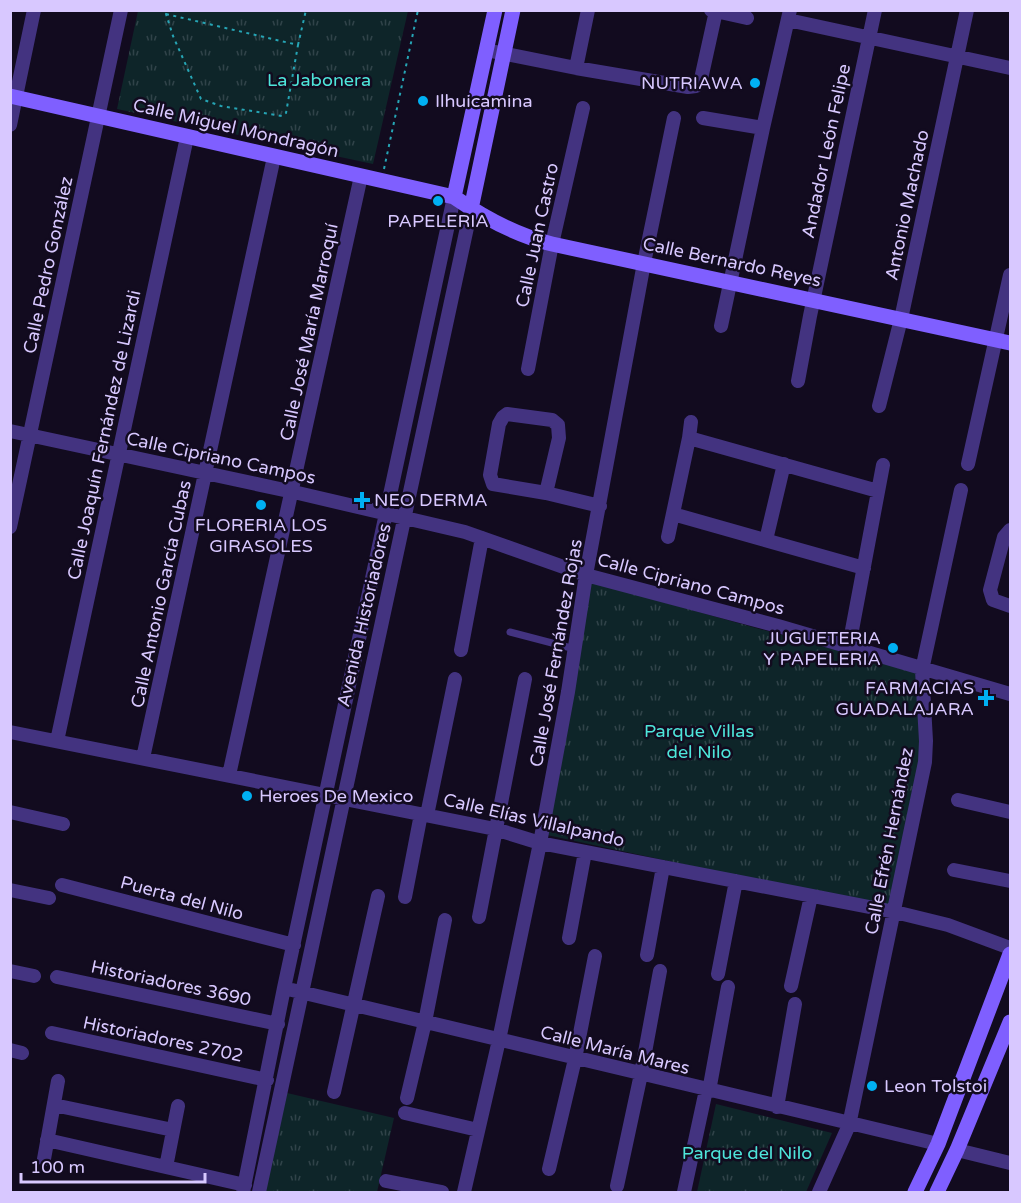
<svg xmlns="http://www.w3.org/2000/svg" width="1021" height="1203" font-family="'Varela Round',sans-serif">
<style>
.grass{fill:url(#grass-tufts)}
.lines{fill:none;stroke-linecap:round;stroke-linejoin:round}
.path{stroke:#26a5b5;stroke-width:2;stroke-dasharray:3 4.5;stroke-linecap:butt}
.lane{stroke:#433380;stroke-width:7}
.street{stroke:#433380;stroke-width:14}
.secondary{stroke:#7f5fff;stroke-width:15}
.poi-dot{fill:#00b0f3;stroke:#120b1f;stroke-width:2}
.labels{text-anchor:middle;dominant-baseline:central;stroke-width:5;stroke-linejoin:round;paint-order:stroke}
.park-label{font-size:18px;fill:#4ee5da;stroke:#120b1f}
.poi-label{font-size:18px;fill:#d8c8ff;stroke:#120b1f;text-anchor:start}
.street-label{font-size:18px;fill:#d8c8ff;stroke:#120b1f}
</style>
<defs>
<pattern id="grass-tufts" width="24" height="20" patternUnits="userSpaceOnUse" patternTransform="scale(1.5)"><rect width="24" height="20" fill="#0e2529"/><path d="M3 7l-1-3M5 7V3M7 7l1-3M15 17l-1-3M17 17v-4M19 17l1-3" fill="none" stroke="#304349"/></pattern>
</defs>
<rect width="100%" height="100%" fill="#120b1f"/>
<path class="grass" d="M138,11H408L373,164L117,109Z
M591,582L918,673L925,749L893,909L547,835Z
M287,1093L394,1118L377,1192H265Z
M716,1104L832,1133L806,1192H697Z"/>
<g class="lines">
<path class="path" d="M166,14L298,45L286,113L282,116L221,106L201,99L173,36L166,14L169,10
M298,45L306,10
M384,169L418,10"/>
<path class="lane" d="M510,632L575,649"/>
<path class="street" d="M711,10L747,18
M788,20L1010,68
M486,50L576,68L688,87L696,86L701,79L716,11
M576,68L588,10
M703,118L763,128
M10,125L34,10
M721,326L763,128L790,10
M528,369L552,244L583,108
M798,381L810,316L875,10
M879,406L901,319L967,10
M10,431L298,493L465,532L586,575L778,626L1010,694
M689,438L878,491
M968,464L1010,275
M546,493L559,438L558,425L552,420L507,414L503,417L499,424L490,475L493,484L546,493L600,506
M673,514L864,568
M10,527L121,10
M1010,530L1004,537L990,590L993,600L1010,606
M668,537L689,438L691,422
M766,540L784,464
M849,646L883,465
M461,650L482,538
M10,732L495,829L540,843L895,912L948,925L1010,948
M57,741L187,137
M143,758L274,157
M229,775L361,176
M958,800L1010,812
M10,812L63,824
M427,815L455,679
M954,870L1010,881
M62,885L294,945
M10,890L49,898
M405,897L421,814
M479,917L525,679
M569,938L585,852
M647,955L663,867
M10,971L34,976
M718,974L736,881
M57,977L278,1024
M791,986L811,896
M292,990L938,1144
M52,1033L267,1080
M10,1050L22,1053
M709,1091L728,987
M334,1092L378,896
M407,1098L425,1022L445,920
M54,1105L173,1130
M777,1107L795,1004
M405,1113L478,1130
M47,1140L245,1185
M957,1150L1010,1163
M44,1159L58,1081
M166,1167L178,1106
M549,1169L575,1059L595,956
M386,1181L442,1192
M617,1186L641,1074L660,971
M243,1192L284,988L454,197
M259,1192L471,209
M464,1192L499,1040L540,843L568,692L586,575L644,263L674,118
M684,1192L706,1090
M819,1192L849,1125L925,762L926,741L922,670L961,490"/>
<path class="secondary" d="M10,96L454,197C483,217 518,236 552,244L1010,343
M454,197L495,10
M471,209L513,10
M915,1192L938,1144L1010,954
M937,1192L957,1150L1010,1022"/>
</g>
<g class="poi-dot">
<circle cx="755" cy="83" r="6"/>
<circle cx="423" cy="101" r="6"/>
<circle cx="438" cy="201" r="6"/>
<path d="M359 491h6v6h6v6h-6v6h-6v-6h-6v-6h6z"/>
<circle cx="261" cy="505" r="6"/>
<circle cx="893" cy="648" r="6"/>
<path d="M983 689h6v6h6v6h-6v6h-6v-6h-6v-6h6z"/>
<circle cx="247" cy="796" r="6"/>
<circle cx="872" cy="1086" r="6"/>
</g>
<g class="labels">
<g class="park-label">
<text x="319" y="80">La Jabonera</text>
<text x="699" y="731">Parque Villas<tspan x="699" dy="21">del Nilo</tspan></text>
<text x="747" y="1153">Parque del Nilo</text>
</g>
<g class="poi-label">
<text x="743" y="83" text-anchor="end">NUTRIAWA</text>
<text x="435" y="101">Ilhuicamina</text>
<text x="438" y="221" text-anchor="middle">PAPELERIA</text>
<text x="374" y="500">NEO DERMA</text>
<text x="261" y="525" text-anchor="middle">FLORERIA LOS<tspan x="261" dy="21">GIRASOLES</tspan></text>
<text x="881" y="638" text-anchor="end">JUGUETERIA<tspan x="881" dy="21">Y PAPELERIA</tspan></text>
<text x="974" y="688" text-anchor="end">FARMACIAS<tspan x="974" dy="21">GUADALAJARA</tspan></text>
<text x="259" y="796">Heroes De Mexico</text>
<text x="884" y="1086">Leon Tolstoi</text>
</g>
<g class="street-label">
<text transform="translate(236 128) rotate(13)">Calle Miguel Mondragón</text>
<text transform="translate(826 151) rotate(-78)">Andador León Felipe</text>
<text transform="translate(907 205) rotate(-78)">Antonio Machado</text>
<text transform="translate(537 235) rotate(-78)">Calle Juan Castro</text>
<text transform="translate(732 262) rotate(12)">Calle Bernardo Reyes</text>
<text transform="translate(48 265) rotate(-78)">Calle Pedro González</text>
<text transform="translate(309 332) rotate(-78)">Calle José María Marroquí</text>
<text transform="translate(104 435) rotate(-78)">Calle Joaquín Fernández de Lizardi</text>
<text transform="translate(221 458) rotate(12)">Calle Cipriano Campos</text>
<text transform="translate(691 584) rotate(15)">Calle Cipriano Campos</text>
<text transform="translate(161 594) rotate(-78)">Calle Antonio García Cubas</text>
<text transform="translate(364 615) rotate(-77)">Avenida Historiadores</text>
<text transform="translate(556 653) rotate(-80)">Calle José Fernández Rojas</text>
<text transform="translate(534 820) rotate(13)">Calle Elías Villalpando</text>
<text transform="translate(889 841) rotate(-79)">Calle Efrén Hernández</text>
<text transform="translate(182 898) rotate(15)">Puerta del Nilo</text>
<text transform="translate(171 983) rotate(12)">Historiadores 3690</text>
<text transform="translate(163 1039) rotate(12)">Historiadores 2702</text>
<text transform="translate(615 1050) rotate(14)">Calle María Mares</text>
</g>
</g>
<rect width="1021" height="1203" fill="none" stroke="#d8c8ff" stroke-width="24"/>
<path d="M21 1173v9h184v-9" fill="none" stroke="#d8c8ff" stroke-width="3"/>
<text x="30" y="1173" font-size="18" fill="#d8c8ff" stroke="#120b1f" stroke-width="4.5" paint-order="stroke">100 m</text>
</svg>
